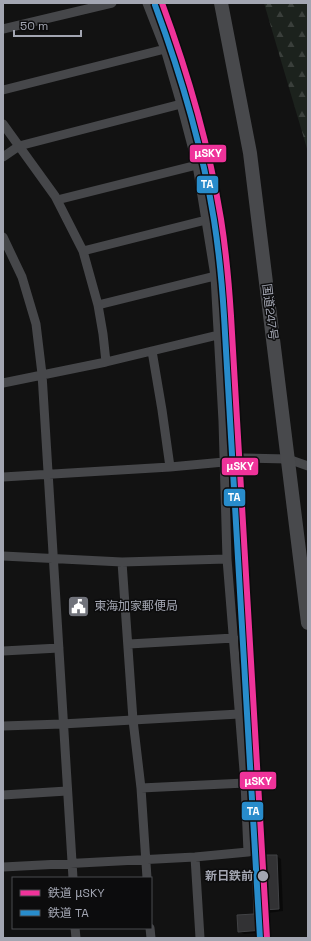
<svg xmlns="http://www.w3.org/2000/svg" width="311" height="941" font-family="'Space Grotesk','Noto Sans JP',sans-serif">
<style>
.forest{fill:url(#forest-firs)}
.shadow{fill:#0007}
.building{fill:#323234;stroke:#414245}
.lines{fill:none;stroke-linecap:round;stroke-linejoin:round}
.minor{stroke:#46474a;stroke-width:9}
.highway{stroke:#48494c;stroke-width:14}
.rail-1-casing{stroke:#0c0c0d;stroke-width:9}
.rail-2-casing{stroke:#0c0c0d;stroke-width:9}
.rail-1{stroke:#ef339a;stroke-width:6}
.rail-2{stroke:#288ccb;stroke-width:6}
.stop-dot{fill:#a3a6b2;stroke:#0c0c0d;stroke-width:1.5}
.labels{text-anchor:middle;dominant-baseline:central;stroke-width:3;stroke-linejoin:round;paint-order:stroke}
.street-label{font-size:12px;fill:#a3a6b2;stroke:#0c0c0d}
.poi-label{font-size:12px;fill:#a3a6b2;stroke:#0c0c0d;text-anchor:start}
.stop-label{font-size:12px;font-weight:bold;fill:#a3a6b2;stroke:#0c0c0d;text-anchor:end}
.line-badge{stroke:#0c0c0d;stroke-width:1.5}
.badge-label{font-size:11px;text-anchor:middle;font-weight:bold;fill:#fff}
</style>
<defs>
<pattern id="forest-firs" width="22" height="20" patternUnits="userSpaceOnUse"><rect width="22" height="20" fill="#1c221d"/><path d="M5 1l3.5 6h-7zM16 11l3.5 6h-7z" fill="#3a3f3b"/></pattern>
</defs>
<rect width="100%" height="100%" fill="#121212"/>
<path class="forest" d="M264,3H308V152Z"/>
<path class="shadow" d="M276,856L281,859L283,911L268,913L269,932L244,934L239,931L255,915Z"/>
<path class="building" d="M259,855H277L279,909L263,910L264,930L238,932L237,915L254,914L252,857Z"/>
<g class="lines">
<path class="minor" d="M3,29L112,3
M3,90L165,49
M3,124L55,196L83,251L98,305L103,334L106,362
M3,157L19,146L181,104
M57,200L197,165
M3,237L22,277L36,324L42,374L73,878
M83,251L206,220
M98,305L215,276
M152,351L162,410L170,467
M3,383L106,362L218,335
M3,477L170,467L224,462L244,458L288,459L308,466
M3,556L122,562L227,559
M122,562L133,720L141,788L147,878
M129,644L234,638
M3,651L59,648
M3,726L62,724L239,714
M141,788L245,783
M3,795L67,791
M195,857L200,938
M3,867L195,857L248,852L245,783L227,559L223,421L215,276L197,165L181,104L165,49L147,3
M75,928L76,938
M150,928L151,938"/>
<path class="highway" d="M221,3L250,153L308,623"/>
<defs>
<path id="rail-1" d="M162,3C188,73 209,146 221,219C226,251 229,284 231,316L267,938"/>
<path id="rail-2" d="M155,5C181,75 202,146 214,220C219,252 222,284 224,316L260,938"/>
</defs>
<use href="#rail-1" class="rail-1-casing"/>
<use href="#rail-2" class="rail-2-casing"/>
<use href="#rail-1" class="rail-1"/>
<use href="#rail-2" class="rail-2"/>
</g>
<defs>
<symbol id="civic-square" viewBox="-11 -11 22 22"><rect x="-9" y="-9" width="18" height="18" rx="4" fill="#70727a" stroke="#0c0c0d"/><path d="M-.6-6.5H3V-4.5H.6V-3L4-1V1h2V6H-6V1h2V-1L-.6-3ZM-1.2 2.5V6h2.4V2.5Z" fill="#fff"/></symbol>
</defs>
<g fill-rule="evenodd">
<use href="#civic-square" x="66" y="594" width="25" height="25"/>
</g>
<circle class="stop-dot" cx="263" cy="876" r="6"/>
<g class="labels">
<g class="street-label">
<text transform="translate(270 312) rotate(83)">国道247号</text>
</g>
<g class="poi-label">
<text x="94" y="606">東海加家郵便局</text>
</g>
<g class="stop-label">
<text x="253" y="876">新日鉄前</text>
</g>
</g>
<g class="line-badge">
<rect x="189" y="144" width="38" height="19" rx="4" fill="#ef339a"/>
<rect x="196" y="175" width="23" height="19" rx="4" fill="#288ccb"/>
<rect x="221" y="457" width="38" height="19" rx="4" fill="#ef339a"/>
<rect x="223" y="488" width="23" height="19" rx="4" fill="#288ccb"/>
<rect x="239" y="771" width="38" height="19" rx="4" fill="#ef339a"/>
<rect x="241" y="801" width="23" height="20" rx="4" fill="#288ccb"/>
</g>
<g class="badge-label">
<text x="208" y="157">μSKY</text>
<text x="207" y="188">TA</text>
<text x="240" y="470">μSKY</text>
<text x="234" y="501">TA</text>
<text x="258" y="785">μSKY</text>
<text x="253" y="815">TA</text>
</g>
<rect width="311" height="941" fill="none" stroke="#a3a6b2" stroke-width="8"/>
<rect x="12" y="877" width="140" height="52" fill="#0c0c0d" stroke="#484a4f"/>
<rect x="20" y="890" width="20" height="6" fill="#ef339a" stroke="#484a4f"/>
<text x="48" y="897" font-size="12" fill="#a3a6b2">鉄道 μSKY</text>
<rect x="20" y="910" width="20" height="6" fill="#288ccb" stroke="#484a4f"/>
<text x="48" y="917" font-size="12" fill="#a3a6b2">鉄道 TA</text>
<path d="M14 30v6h67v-6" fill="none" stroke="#a3a6b2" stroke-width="2"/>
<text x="20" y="30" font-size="12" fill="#a3a6b2" stroke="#0c0c0d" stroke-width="3" paint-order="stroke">50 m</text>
</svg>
